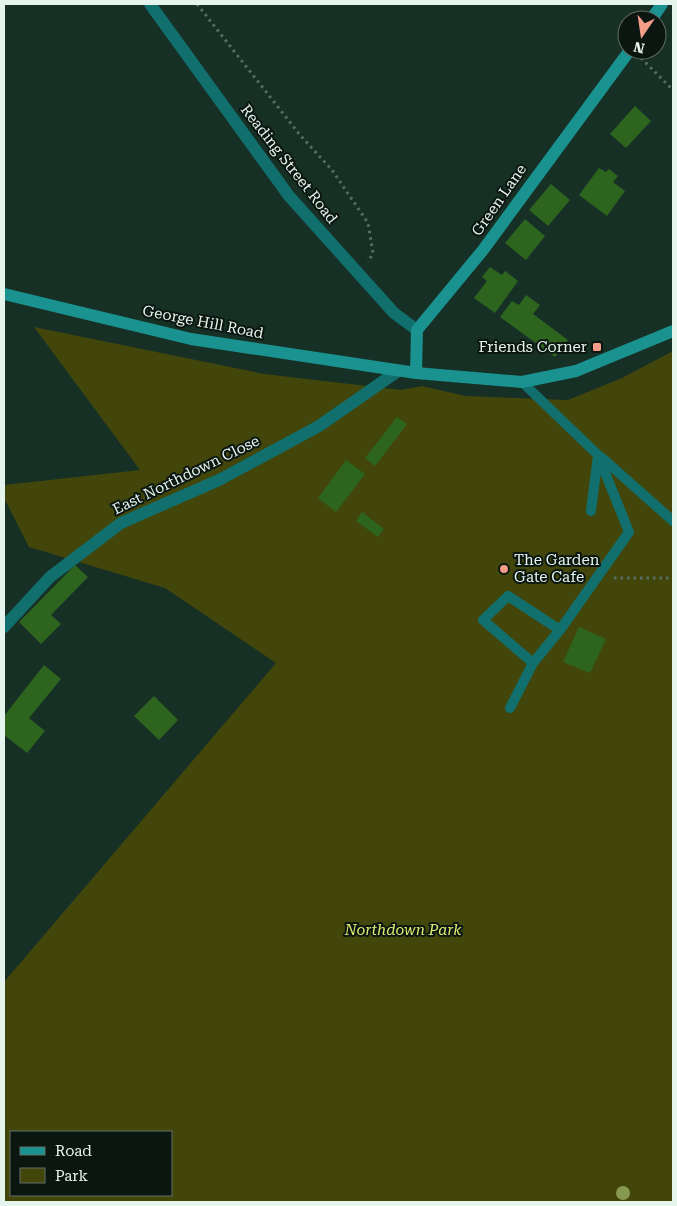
<svg xmlns="http://www.w3.org/2000/svg" width="677" height="1206" font-family="'Roboto Serif',serif">
<style>
.green{fill:#42460b;fill-rule:evenodd}
.building{fill:#2d651e}
.lines{fill:none;stroke-linecap:round;stroke-linejoin:round}
.path{stroke:#586e65;stroke-width:3;stroke-dasharray:2.5 4;stroke-linecap:butt}
.service{stroke:#116f6d;stroke-width:10}
.minor{stroke:#116f6d;stroke-width:12}
.tertiary{stroke:#116f6d;stroke-width:12}
.secondary{stroke:#1a928f;stroke-width:12}
.tree{fill:#87984f}
.poi-dot{fill:#f49e89;stroke:#0b1611;stroke-width:2}
.labels{text-anchor:middle;dominant-baseline:central;stroke-width:4;stroke-linejoin:round;paint-order:stroke}
.street-label{font-size:15px;fill:#e5f4ed;stroke:#0b1611}
.poi-label{font-size:15px;fill:#e5f4ed;stroke:#0b1611;text-anchor:end}
.park-label{font-size:15px;font-style:italic;fill:#e2ed71;stroke:#0b1611}
</style>
<rect width="100%" height="100%" fill="#173026"/>
<path class="green" d="M34,327L264,374L401,390L422,386L465,396L568,400L622,378L673,351V1202H4V982L276,663L165,588L29,547L4,498V485L140,470ZM11,1132H171V1195H11Z"/>
<path class="building" d="M635,106L651,121L626,148L610,134Z
M599,168L606,172L609,169L618,176L613,182L625,191L607,216L579,195Z
M551,184L570,200L548,226L529,210Z
M525,219L545,236L526,260L505,243Z
M490,267L502,275L505,271L518,281L495,313L474,298L487,281L482,277Z
M526,295L540,305L533,314L568,340L555,357L500,317L512,301L519,305Z
M397,417L407,424L375,466L365,458Z
M346,460L365,474L336,512L318,498Z
M362,512L384,529L378,537L356,521Z
M75,565L88,577L51,615L61,624L41,644L19,622Z
M579,627L606,639L590,673L563,662Z
M44,665L61,679L29,718L45,731L27,753L4,735V716Z
M154,696L178,720L159,740L134,716Z"/>
<g class="lines">
<path class="path" d="M197,4L300,135L332,170L368,223L373,253L368,262
M641,58L673,90
M614,578H673"/>
<path class="service" d="M601,457L673,521
M591,511L598,456
M533,663L483,620L508,596L560,630
M510,708L533,663L560,630L629,532L598,455L522,382"/>
<path class="minor" d="M4,627L50,577L121,523L219,480L319,426L398,371"/>
<path class="tertiary" d="M150,4L289,196L394,313L417,330"/>
<path class="secondary" d="M651,20L662,4
M4,294L191,339L416,373L522,382L576,371L673,331
M416,373L417,330L483,250L630,50"/>
</g>
<circle class="tree" cx="623" cy="1193" r="7"/>
<g class="poi-dot">
<rect x="592" y="342" width="10" height="10" rx="2.5"/>
<circle cx="504" cy="569" r="5"/>
</g>
<g class="labels">
<g class="street-label">
<text transform="translate(289 164) rotate(52)">Reading Street Road</text>
<text transform="translate(499 200) rotate(-55)">Green Lane</text>
<text transform="translate(203 322) rotate(11)">George Hill Road</text>
<text transform="translate(186 475) rotate(-26)">East Northdown Close</text>
</g>
<g class="poi-label">
<text x="587" y="347">Friends Corner</text>
<text x="514" y="560" text-anchor="start">The Garden<tspan x="514" dy="17">Gate Cafe</tspan></text>
</g>
<g class="park-label">
<text x="403" y="930">Northdown Park</text>
</g>
</g>
<rect width="677" height="1206" fill="none" stroke="#e5f4ed" stroke-width="10"/>
<rect x="10" y="1131" width="162" height="65" fill="#0b1611" stroke="#626f69"/>
<rect x="20" y="1147" width="25" height="8" fill="#1a928f" stroke="#626f69"/>
<text x="55" y="1156" font-size="15" fill="#e5f4ed">Road</text>
<rect x="20" y="1168" width="25" height="15" fill="#42460b" stroke="#626f69"/>
<text x="55" y="1181" font-size="15" fill="#e5f4ed">Park</text>
<g transform="translate(642 35) rotate(193)"><circle r="24" fill="#0b1611" stroke="#626f69"/>
<path d="M0-4L9 19L0 12L-9 19Z" fill="#f49e89"/>
<text y="-8" font-size="14" font-weight="bold" text-anchor="middle" fill="#e5f4ed">N</text>
</g>
</svg>
